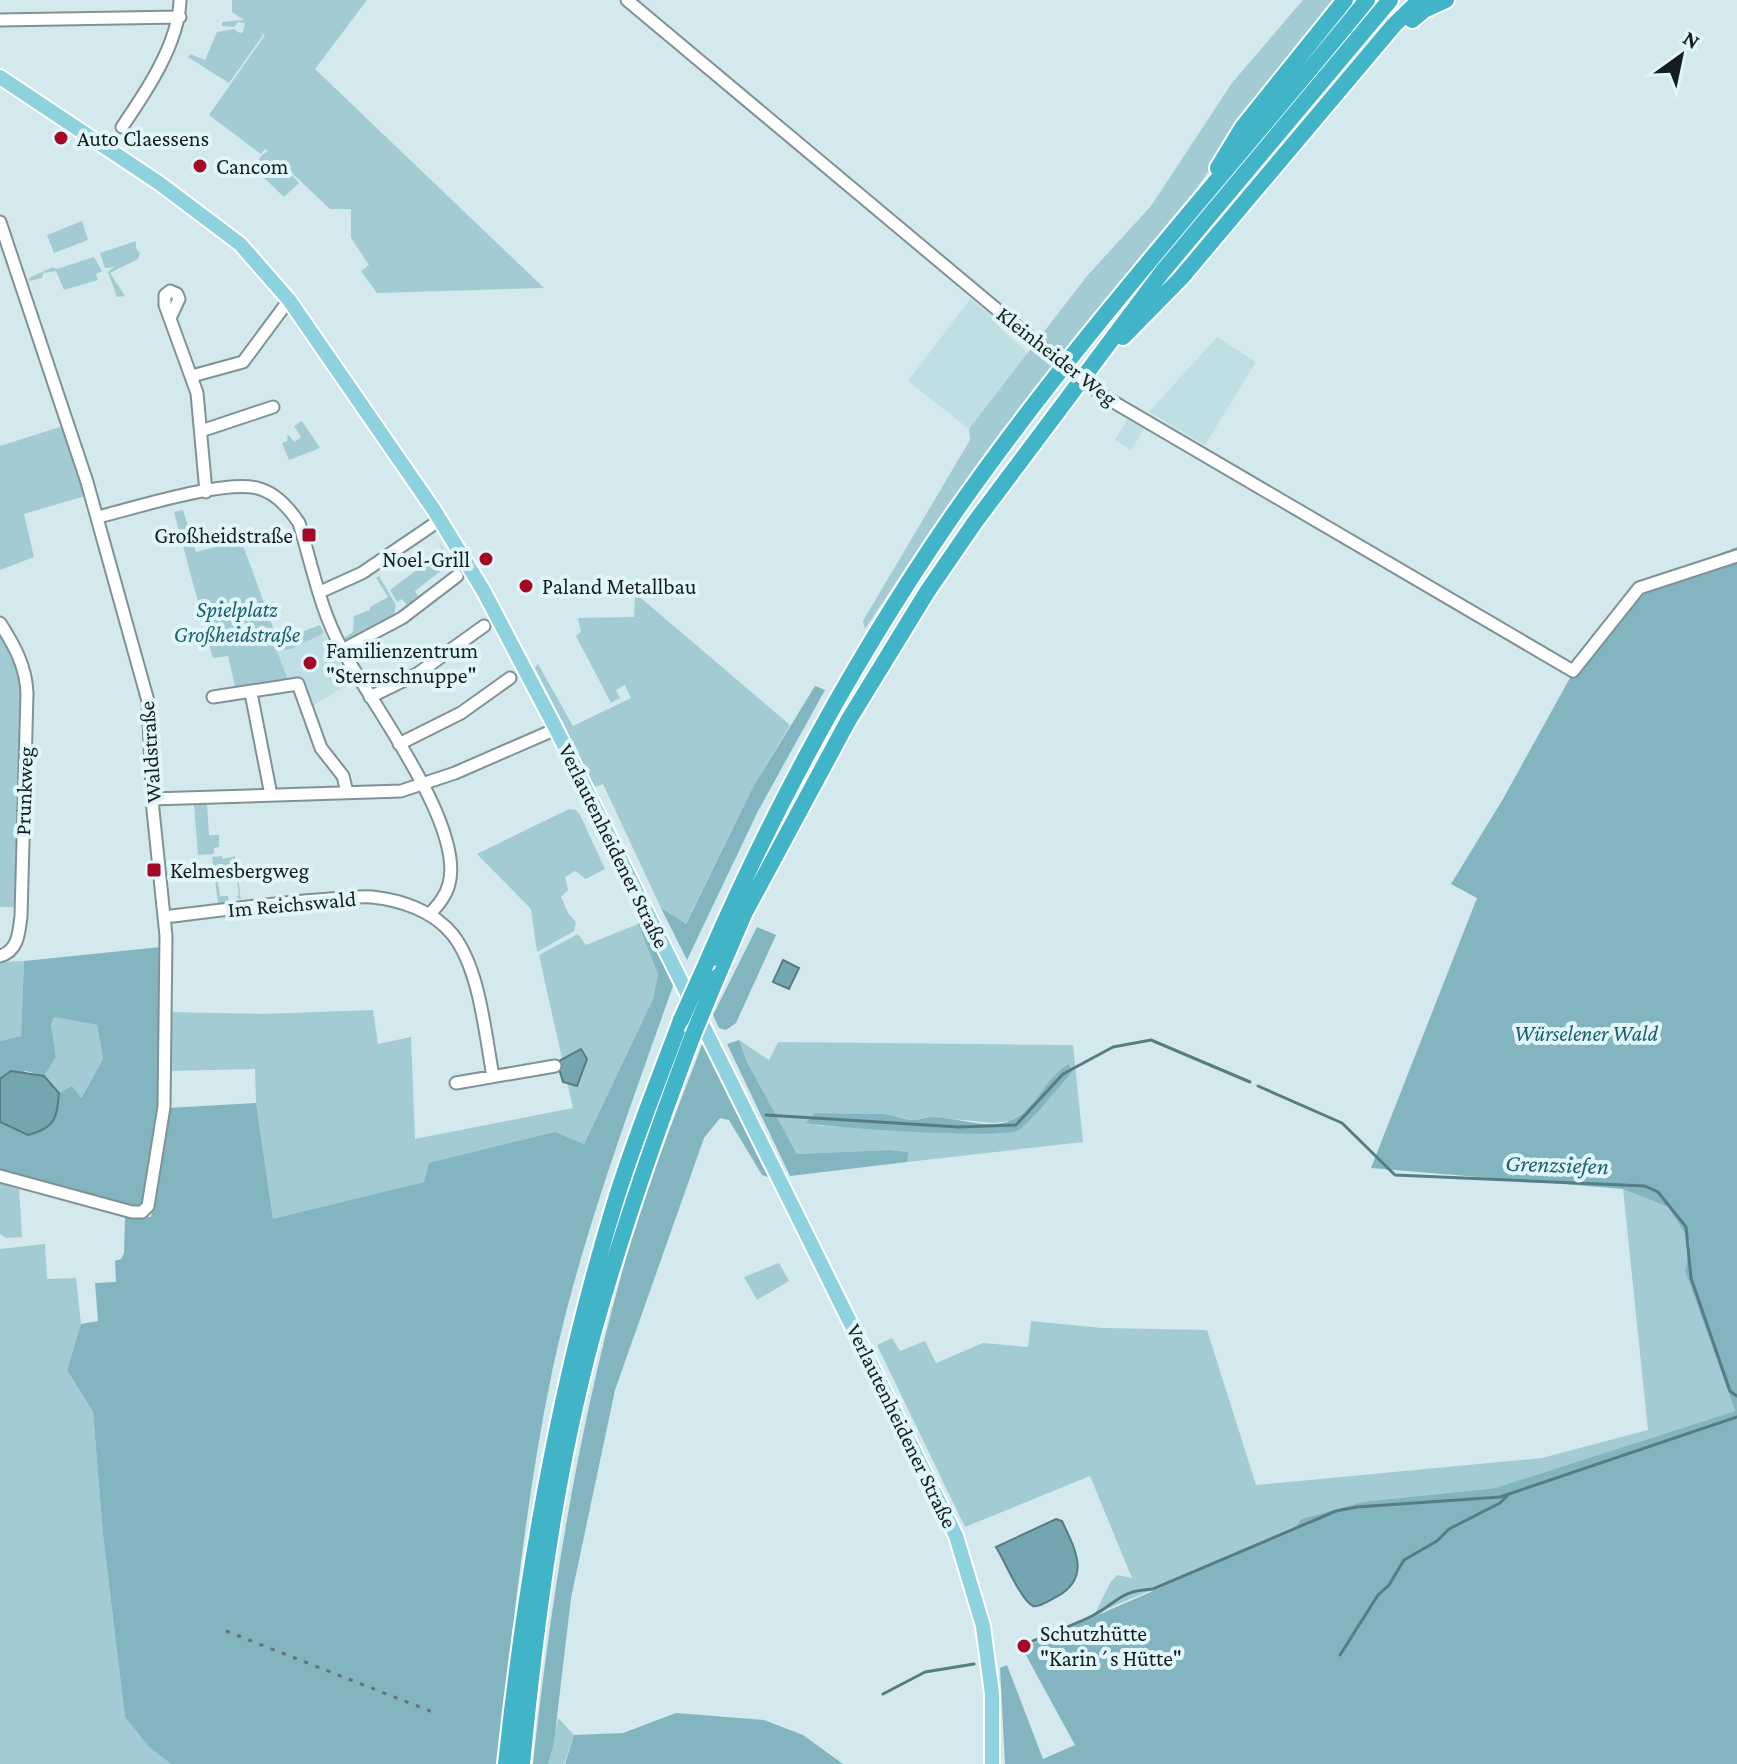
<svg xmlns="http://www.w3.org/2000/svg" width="1737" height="1764" font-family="'Crimson Pro',serif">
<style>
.built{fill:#c0dfe5}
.green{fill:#a2cbd3;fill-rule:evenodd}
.forest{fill:#82b5c0}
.water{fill:#73a6b0;stroke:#577d84;stroke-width:2}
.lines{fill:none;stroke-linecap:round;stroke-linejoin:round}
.stream{stroke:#577d84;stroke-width:3}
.minor-casing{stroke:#7f9397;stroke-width:15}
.major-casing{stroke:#fff;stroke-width:18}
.highway-casing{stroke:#fff;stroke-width:20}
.minor{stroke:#fff;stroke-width:11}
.major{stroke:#8dd2de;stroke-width:14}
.highway{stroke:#41b4c8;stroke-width:16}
.rail{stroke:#647274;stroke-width:3;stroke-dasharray:4 8;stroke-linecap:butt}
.minor-bridge-casing{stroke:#7f9397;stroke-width:15;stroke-linecap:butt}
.highway-bridge-casing{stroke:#fff;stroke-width:20;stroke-linecap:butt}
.minor-bridge{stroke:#fff;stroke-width:11}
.highway-bridge{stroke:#41b4c8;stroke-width:16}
.poi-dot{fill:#a40824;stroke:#e0f6fa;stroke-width:3}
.labels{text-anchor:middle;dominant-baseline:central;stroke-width:8;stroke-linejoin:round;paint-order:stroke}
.poi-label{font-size:22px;fill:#161d1f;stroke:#e0f6fa;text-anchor:start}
.street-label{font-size:22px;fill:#161d1f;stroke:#e0f6fa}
.park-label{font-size:22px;font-style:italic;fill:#195e6a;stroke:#e0f6fa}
.water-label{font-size:24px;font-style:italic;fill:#1e626e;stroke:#e0f6fa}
</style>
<rect width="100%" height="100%" fill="#d3e9ed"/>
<path class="built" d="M970,299L997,320L1000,328L1029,354L969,429L908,381Z
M1217,337L1256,362L1205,445L1149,412Z
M1129,417L1145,427L1131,450L1115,440Z
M324,633L350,683L311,707L302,678L288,682L277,650L293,649Z"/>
<path class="green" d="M232,0H367L315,69L544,288L377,293L361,271L369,265L351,238V209H330L274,156L299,183L284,197L260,174L256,176L252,172L261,156L268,151L265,149L261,154L209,115L265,35L261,32L263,35L229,83L188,57L190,54L205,60L217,32L234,29L240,33L243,32L245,23L238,22L234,27L222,26V22L244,20L232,12Z
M1303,0H1340L1236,131L1179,214L1001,431L926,537L865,629L863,621L970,440L969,429L1087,276L1151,206L1232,83Z
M82,221L88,240L54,253L47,235Z
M136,241V248L140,253L138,259L110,273L125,296L117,297L108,272L114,267L105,268L100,253Z
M94,257L102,271L96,274L98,280L64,290L56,271L43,273L42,278L29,281V278L53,267L57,269Z
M302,421L320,448L289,460L282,443L288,441L287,436L289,435L294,442L301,437L294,426Z
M63,426L85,496L24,514L34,557L0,570V446Z
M183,510L196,552L241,540L278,641L320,625L324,633L292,649L277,651L288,680L236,691L228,656L213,658L174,512Z
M439,541L451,563L415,591L418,596L407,605L402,599L397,602L390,590L431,559L434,562L444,555Z
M379,576L396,605L394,614L345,641L344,638L353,632L354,616L370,610V607L388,597L376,578Z
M635,593L790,725L753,787L685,925L661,908L603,784L595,787L535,668L538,664L573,726L631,698L625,685L616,690L620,698L611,703L576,636L581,632L578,618L634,617Z
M0,629L19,666L24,697L18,907H0Z
M207,804L209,835H219V847L214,848V854L198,855L194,805Z
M569,809L576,810L580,815L605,869L586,879L575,871L565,877L568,890L561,897L568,913L576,922L574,931L537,952L531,909L477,854Z
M222,856L223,859L235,856L241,900L237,897L239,894L235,871L217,876L220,896H228L229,902L218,903L212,857Z
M638,924L658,974L653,999L584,1144L554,1132L424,1182L273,1220L256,1103L255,1069L168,1071L169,1012L262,1014L373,1010L378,1044L411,1037L415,1139L573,1108L539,955L578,934L586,945Z
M24,961L21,1036L0,1041V962Z
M54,1017L97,1025L103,1059L80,1099L72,1086L59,1093L44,1076L56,1057L51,1025Z
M739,1040L769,1060L778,1042L1073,1045L1083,1142L907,1162V1152L890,1150L797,1154L747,1062ZM1044,1088V1104L1018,1131L999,1134L822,1126L807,1123L815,1113L863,1116L886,1114L912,1120L932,1117L994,1123L1011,1121L1030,1107Z
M0,1180L19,1185L22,1237L6,1238L0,1234Z
M1623,1189L1668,1207L1690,1242L1685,1271L1735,1411L1495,1488L1362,1502L1301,1519L1293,1530L1095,1614L1110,1583L1117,1575L1132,1578L1090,1476L965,1527L877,1345L892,1338L900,1351L925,1341L936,1363L983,1343L1028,1347L1031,1321L1102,1328L1207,1330L1256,1485L1542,1458L1648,1430Z
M45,1244L47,1279L76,1278L81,1324L67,1370L93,1412L103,1535L125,1716L150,1748L171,1764H0V1249Z
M779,1263L789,1281L757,1300L744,1277Z
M558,1718L574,1735L564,1764H548Z"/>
<path class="forest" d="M1737,547V1764H1005L1000,1668L1007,1665L1043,1759L1075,1745L1022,1648L1293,1530L1301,1519L1362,1502L1495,1488L1735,1411L1685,1271L1690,1242L1668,1207L1623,1189L1371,1168L1477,898L1451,884L1503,799L1581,658L1638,585Z
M815,686L825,690L758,811L687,960L661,908L686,924L753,787Z
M645,920L674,983C629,1111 580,1240 552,1372C525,1501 513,1634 496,1764H171L150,1748L125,1717L103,1535L93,1412L67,1370L81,1324L98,1321L95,1283L116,1282L115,1261L121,1259L124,1253L125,1219L127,1216L151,1217L168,1108L256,1103L273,1219L424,1182L429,1163L555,1132L584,1144L653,999L658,974L638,924Z
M757,927L776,935L736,1023L726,1030L719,1028L713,1015Z
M161,947V1107L145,1205L132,1209L0,1170V1122L27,1135C54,1128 57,1119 59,1093L72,1086L81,1098L103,1059L97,1025L54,1017L51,1025L56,1057L44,1076L26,1071L0,1079V1041L21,1036L24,961Z
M739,1040L747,1062L797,1154L890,1150L908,1152L907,1162L790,1176L727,1044Z
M703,1042L771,1178L762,1175L729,1120L720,1118L704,1138L615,1390L571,1598L554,1742L548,1764H533C551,1599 577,1436 621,1276C642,1196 674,1119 703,1042Z
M1069,1064L1072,1072C1062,1083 1027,1127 1017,1131C1002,1139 831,1128 806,1123L815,1113C838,1114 860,1114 883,1114C893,1114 903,1120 913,1120C920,1120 926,1117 932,1117C956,1117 989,1131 1012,1120C1037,1108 1045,1077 1069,1064Z
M676,1713L764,1720L803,1735L843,1764H565L574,1735L623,1733Z"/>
<path class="water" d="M783,960L799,968L789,989L773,982Z
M581,1049L587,1059L577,1086L563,1082L557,1062Z
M11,1071L44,1076L59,1093C57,1119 55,1128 28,1135L0,1122V1079Z
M1056,1519L1062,1521C1075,1549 1092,1578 1056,1597C1050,1600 1039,1608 1033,1606C1022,1602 1003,1558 996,1547Z"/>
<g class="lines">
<path class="stream" d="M1258,1086L1342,1123L1395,1175L1645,1186L1658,1192L1686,1227L1691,1278L1730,1391L1737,1396
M766,1115L959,1127L1016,1125L1063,1074L1113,1047L1151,1040L1250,1082
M1028,1643C1049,1634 1071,1626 1092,1616C1119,1602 1118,1591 1153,1589L1336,1511L1357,1507L1500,1497L1737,1417
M1340,1655L1378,1595L1389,1585L1404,1560L1437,1541L1449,1529L1500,1503L1508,1495
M883,1694L925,1672L974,1664"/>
<defs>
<path id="minor" d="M627,0L1043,348
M0,20L180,17
M122,127C146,92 179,43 180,0
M0,222L87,482L148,701L153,810L166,936L164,1107L148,1206L142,1212H132L0,1176
M171,316L179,299L177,294L170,291L165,295V305L197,393L206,492
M192,376L243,362L289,300
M1105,397L1573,671L1639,588L1737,556
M201,431L273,407
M98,517C135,508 222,480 257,488C275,492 289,508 299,523C312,565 320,610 342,649C370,702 465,825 449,884C446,896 438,905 430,914
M320,592L362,573L440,520
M0,623C14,645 26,666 27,693L21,916C19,933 18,951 0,956
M342,650L402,618L457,576
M251,693L271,795
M213,697L298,684L321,748L343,776L347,792
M370,697L417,674L484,626
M399,744L461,713L510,678
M152,799L401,791L455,773L556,729
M164,917C214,911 265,904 317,900C335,899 354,896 372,897C401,900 434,911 453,935C480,970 485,1034 493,1076
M456,1083L555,1066"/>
<path id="major" d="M0,77L159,183L240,244L289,300L434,510L483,590L556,729L956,1536L983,1626L992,1694V1764"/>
<path id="highway" d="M1412,20L1424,10L1446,0
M1218,168L1243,127L1345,0
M1123,337L1181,278L1394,25L1420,0
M707,962C774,807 855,658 951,518C1077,336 1228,172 1367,0
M717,977L744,914L848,721L927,592L975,522L1163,271L1390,0
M506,1764C526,1576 558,1390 613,1209C632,1145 658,1082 681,1020
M522,1764C536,1620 555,1474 593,1334C621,1233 656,1133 693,1035"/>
</defs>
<use href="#minor" class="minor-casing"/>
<use href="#major" class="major-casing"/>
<use href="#highway" class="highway-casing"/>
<use href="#minor" class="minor"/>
<use href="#major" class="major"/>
<use href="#highway" class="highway"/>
<path class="rail" d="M226,1631L435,1713"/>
<defs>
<path id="minor-bridge" d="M1043,348L1105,397"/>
<path id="highway-bridge" d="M681,1020L707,962
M693,1035L717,977"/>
</defs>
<use href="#minor-bridge" class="minor-bridge-casing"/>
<use href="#highway-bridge" class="highway-bridge-casing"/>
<use href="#minor-bridge" class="minor-bridge"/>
<use href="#highway-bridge" class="highway-bridge"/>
</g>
<g class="poi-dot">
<circle cx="61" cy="138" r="8"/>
<circle cx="200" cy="166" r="8"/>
<rect x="301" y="527" width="16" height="16" rx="4"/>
<circle cx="486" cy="559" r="8"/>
<circle cx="526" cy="586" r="8"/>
<circle cx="310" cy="663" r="8"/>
<rect x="146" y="862" width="16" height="16" rx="4"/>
<circle cx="1024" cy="1646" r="8"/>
</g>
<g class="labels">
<g class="poi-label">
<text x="77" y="138">Auto Claessens</text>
<text x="216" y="166">Cancom</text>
<text x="293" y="535" text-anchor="end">Großheidstraße</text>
<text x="470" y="559" text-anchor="end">Noel-Grill</text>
<text x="542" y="586">Paland Metallbau</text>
<text x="326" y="650">Familienzentrum<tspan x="326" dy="25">"Sternschnuppe"</tspan></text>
<text x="170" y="870">Kelmesbergweg</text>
<text x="1040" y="1633">Schutzhütte<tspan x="1040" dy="25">"Karin´s Hütte"</tspan></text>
</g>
<g class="street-label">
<text transform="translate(1057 356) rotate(38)">Kleinheider Weg</text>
<text transform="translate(150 752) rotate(-94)">Waldstraße</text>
<text transform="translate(24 791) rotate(-88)">Prunkweg</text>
<text transform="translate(614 846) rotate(64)">Verlautenheidener Straße</text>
<text transform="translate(292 904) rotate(-5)">Im Reichswald</text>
<text transform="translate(902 1426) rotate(64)">Verlautenheidener Straße</text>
</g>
<g class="park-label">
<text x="237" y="609">Spielplatz<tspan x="237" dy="25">Großheidstraße</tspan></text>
<text x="1586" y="1033">Würselener Wald</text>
</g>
<g class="water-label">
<text transform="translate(1557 1164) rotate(2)">Grenzsiefen</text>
</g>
</g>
<g transform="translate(1681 56) rotate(33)" stroke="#e0f6fa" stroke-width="6" paint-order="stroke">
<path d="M0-6L14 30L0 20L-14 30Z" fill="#161d1f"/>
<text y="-12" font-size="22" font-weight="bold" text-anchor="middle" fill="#161d1f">N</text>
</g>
</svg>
